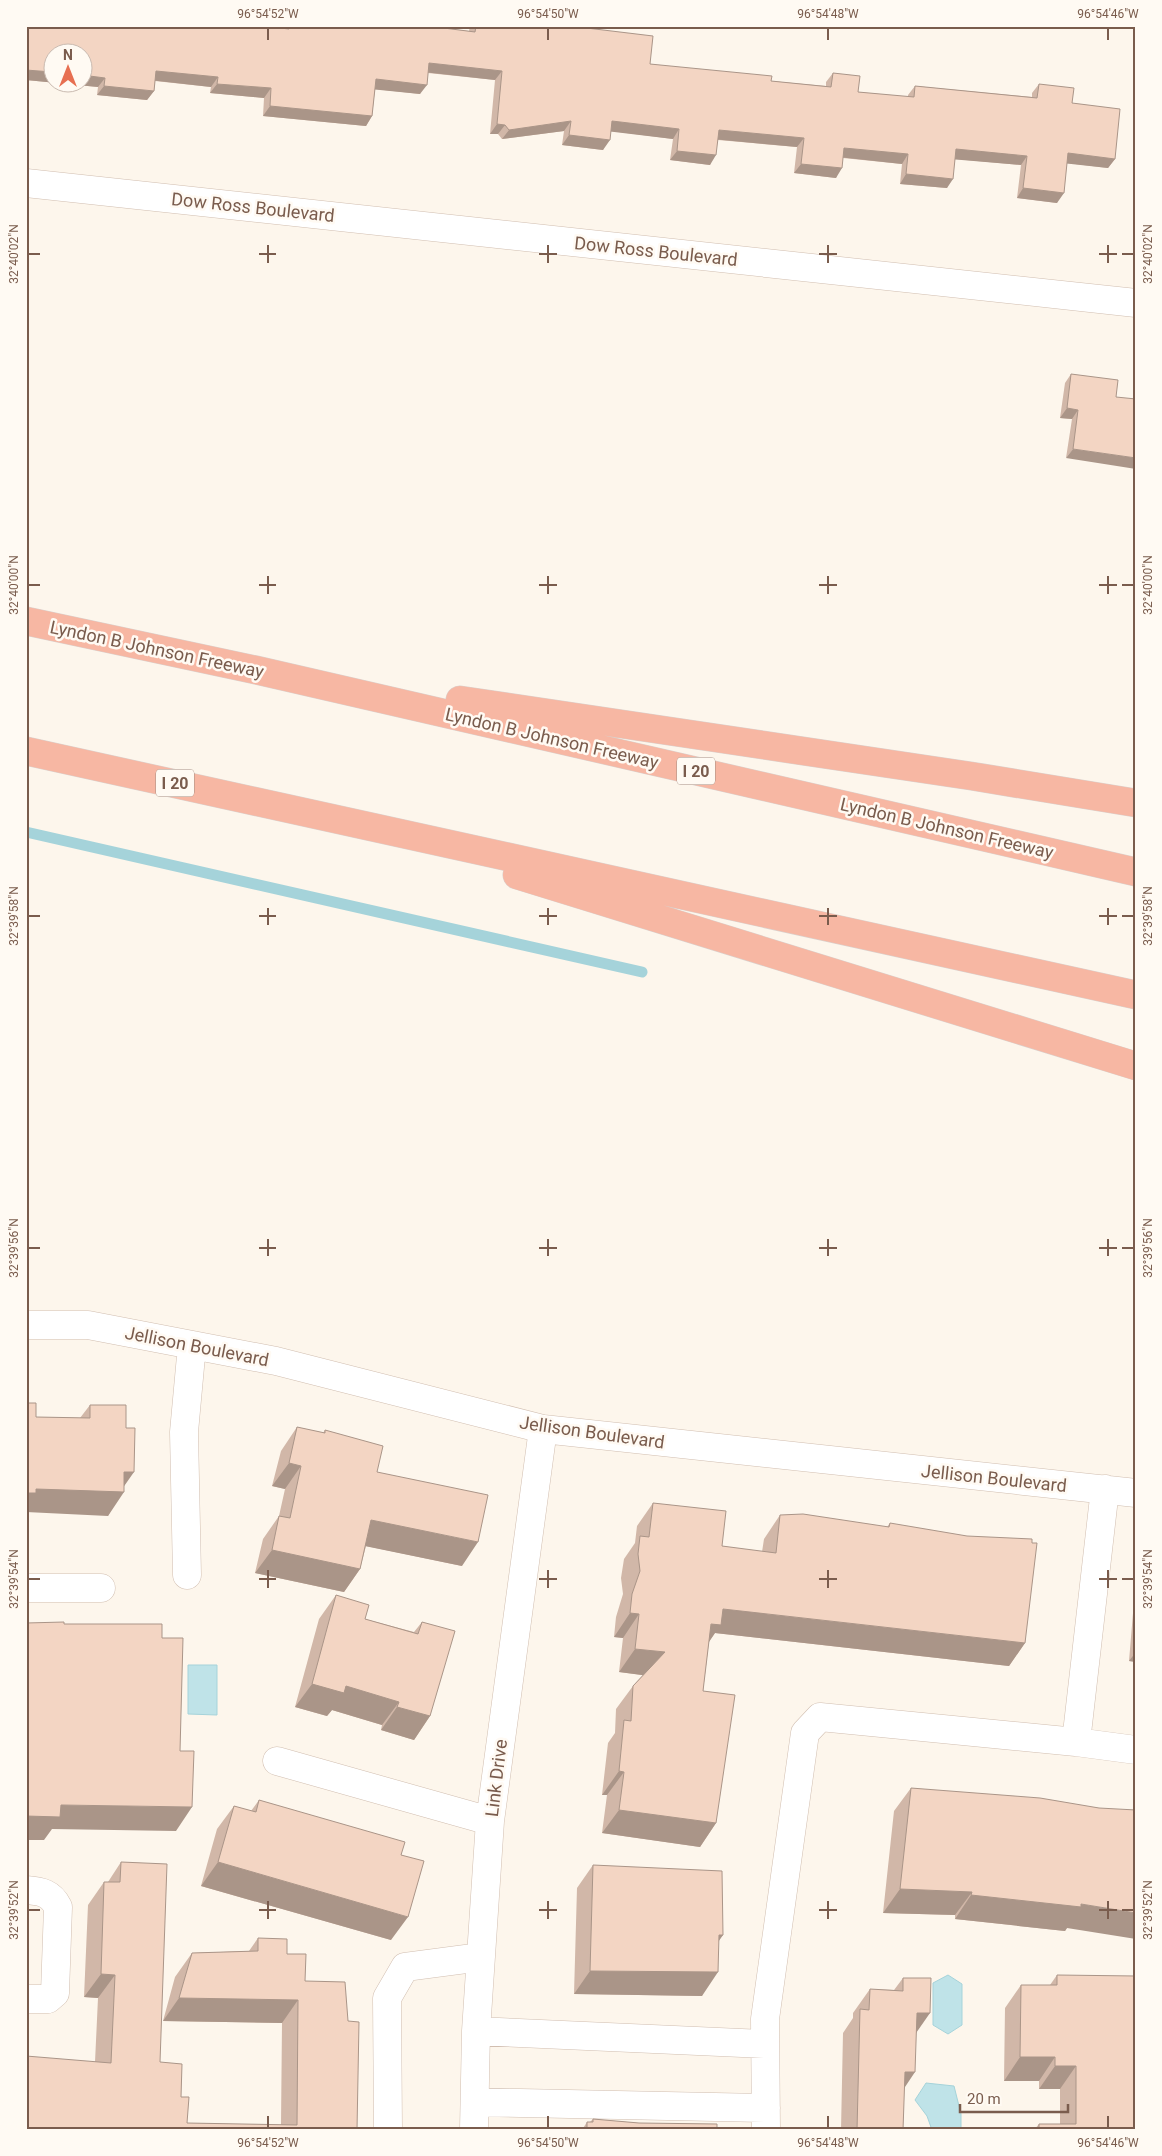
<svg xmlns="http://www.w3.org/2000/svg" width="1162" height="2156" font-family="Roboto,sans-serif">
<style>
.water{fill:#bfe3e8;stroke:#a5d3da}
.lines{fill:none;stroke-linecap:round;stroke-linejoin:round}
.stream{stroke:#a5d3da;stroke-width:11}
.minor-casing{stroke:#d1beb0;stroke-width:29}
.highway-casing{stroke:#dad1cd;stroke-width:29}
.minor{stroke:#fff;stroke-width:28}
.highway{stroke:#f7b7a3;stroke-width:28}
.wall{fill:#d1b7a8}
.shaded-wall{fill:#aa9588}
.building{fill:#f3d5c3;stroke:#aa9588}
.ticks{fill:none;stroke:#7a5c4d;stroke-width:2}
.labels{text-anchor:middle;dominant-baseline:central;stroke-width:5;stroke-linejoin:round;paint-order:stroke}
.shield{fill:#fffaf3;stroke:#a28b7f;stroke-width:1}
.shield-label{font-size:16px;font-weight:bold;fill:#7a5c4d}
.street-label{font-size:18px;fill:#7a5c4d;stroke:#fffaf3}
.neatline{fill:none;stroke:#7a5c4d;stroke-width:2}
.ticks-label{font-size:12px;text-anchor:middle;fill:#7a5c4d}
</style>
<rect width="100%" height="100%" fill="#fdf6ec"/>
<path class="water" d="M188,1665H217V1715L188,1714Z
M948,1975L962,1984V2025L948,2034L933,2025V1983Z
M926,2083L954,2086L961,2114V2130H932L927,2116L915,2100Z"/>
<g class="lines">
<path class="stream" d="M26,832L642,972"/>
<defs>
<path id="minor" d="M26,183L1136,303
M26,1325H88L276,1361L543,1429L1136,1493
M187,1575L184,1432L192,1345
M26,1588H101
M1076,1742L1105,1489
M277,1761L490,1821
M26,1890C41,1891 51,1893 58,1907L55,1993L48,1999H26
M476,2031L765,2044
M475,2102L766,2108
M388,2130L387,1998L405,1967L481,1957
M474,2130L476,2031L490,1821L543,1429
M766,2130L765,2019L805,1733L820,1717L1076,1742L1136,1750"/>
<path id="highway" d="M26,621L256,670L1136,872
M460,700L971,776L1136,803
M26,751L1136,995
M517,875L1136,1066"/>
</defs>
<use href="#minor" class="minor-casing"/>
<use href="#highway" class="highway-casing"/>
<use href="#minor" class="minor"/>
<use href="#highway" class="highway"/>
</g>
<path class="wall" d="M26,26L283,28L284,26H428L469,31L470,26H570L650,64L771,81L826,86V82L833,73L858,92L908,97V95L915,86L1032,97V93L1039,84L1072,103L1115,159L1108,168L1067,163L1057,203L1017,198L1021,165L955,159L947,188L900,184L902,164L843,158L836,178L794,173L797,147L718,140L710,165L670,160L673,139L611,131L603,150L562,145L564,131L502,139L498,134H490L495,80L428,73L420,94L375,89L372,116L366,126L263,116L264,98L210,93L211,87L155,81L154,91L147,100L97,95L98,87L26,80Z
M1071,374L1116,397L1066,458L1072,419L1060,418L1065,383Z
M90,1405L124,1486L108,1516L36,1417L80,1418Z
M297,1427L323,1433L325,1430L377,1472L462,1566L366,1546L360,1569L344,1592L255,1573L263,1539L279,1516L285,1489L272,1486L281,1451Z
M653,1503L722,1546L762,1552L764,1539L780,1515L887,1527L890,1523L1025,1643L1009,1666L715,1633L709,1641L703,1691L716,1823L700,1847L602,1833L607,1795H602L608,1743L615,1733L616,1709L633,1686L643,1675L619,1672L623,1638L614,1637L616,1617L623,1594L621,1578L624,1559L635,1543L637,1526Z
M1136,1588V1662L1129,1661L1135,1589Z
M336,1595L365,1619L414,1632L422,1622L430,1716L414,1740L381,1730L382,1725L332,1710L327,1716L295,1707L319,1619Z
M911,1788L1099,1808L1067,1928L1065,1931L955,1919V1915L883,1913L894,1811Z
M259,1800L401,1855L391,1940L201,1886L217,1829L234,1806L251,1811Z
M121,1862L160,2062L181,2097L187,2123L281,2125L282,2023L163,2021L175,1977L192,1953L249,1951L258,1938L287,1954L305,1981L357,2130H26L95,2062L98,1998L84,1997L88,1905L104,1882H108Z
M593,1865L723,1935L718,1941L702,1996L574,1994L577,1888Z
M1057,1975L1135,1986L1136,2084H1134V2116L1136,2130H1034L1039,2124H1060V2089H1039V2081H1004L1005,2008L1021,1985H1050Z
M903,1978L916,2033L904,2088L903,2130H841L843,2033L853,2018V2013L870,1989L894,1990Z
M593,2119L717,2130H582L587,2122H590Z"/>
<path class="shaded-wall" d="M429,63L502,71L495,80L423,72Z
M26,70L52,72V82H82V75L105,78L98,87L26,80Z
M156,71L218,77L211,87L149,80Z
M376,79L427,85L420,94L370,89Z
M217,84L271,88L264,98L210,93Z
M104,86L154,91L147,100L97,95Z
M270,106L372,116L366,126L263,116Z
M571,121L564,131L502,139L509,130Z
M612,121L679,129L673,139L606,131Z
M497,124L505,125L498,134H490Z
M719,130L804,138L797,147L712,139Z
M569,135L610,140L603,150L562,145Z
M844,148L908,154L902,164L838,157Z
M956,149L1027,156L1021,165L950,159Z
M677,151L716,155L710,165L670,160Z
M1068,153L1115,159L1108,168L1062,163Z
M801,164L842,168L836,178L794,173Z
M906,174L953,179L947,188L900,184Z
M1023,188L1064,193L1057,203L1017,198Z
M1067,408L1078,410L1072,419L1060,418Z
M1073,449L1136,458V469L1066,458Z
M289,1463L301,1466L285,1489L272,1486Z
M124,1472H134L120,1492H124L108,1516L26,1512V1493L36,1489Z
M371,1520L478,1542L462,1566L355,1544Z
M272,1550L360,1569L344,1592L255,1573Z
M723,1609L1025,1643L1009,1666L715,1633L705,1648L695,1647Z
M630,1613L639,1614L623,1638L614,1637Z
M635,1649L665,1652L649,1676L619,1672Z
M1136,1652V1662L1129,1661Z
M312,1684L346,1686L399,1702L382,1725L332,1710L327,1716L295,1707Z
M397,1707L430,1716L414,1740L381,1730Z
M619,1771L624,1772L607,1795H602Z
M61,1805L192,1807L176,1831L52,1829L44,1840H26V1816Z
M619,1810L716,1823L700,1847L602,1833Z
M218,1862L408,1917L391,1940L201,1886Z
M900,1889L972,1892L955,1915L883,1913Z
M971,1895L1081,1904L1136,1913V1939L1067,1928L1065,1931L955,1919Z
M719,1935H723L707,1958Z
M590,1971L718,1972L702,1996L574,1994Z
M101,1974L115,1975L98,1998L84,1997Z
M179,1998L298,2000L282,2023L163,2021Z
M917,2013H930L914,2036Z
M1020,2057H1055L1039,2081H1004Z
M1134,2060H1136V2084H1117Z
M1055,2066H1076L1060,2089H1039Z
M905,2072H915L899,2096Z"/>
<path class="building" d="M26,26H262L289,29V26H428L475,32L476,26H570L653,36L650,64L772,76L771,81L831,87L833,73L860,76L858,92L914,97L915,86L1037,98L1039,84L1074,88L1072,103L1120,109L1115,159L1068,153L1064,193L1023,188L1027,156L956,149L953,179L906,174L908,154L844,148L842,168L801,164L804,138L719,130L716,155L677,151L679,129L612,121L610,140L569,135L571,121L509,130L505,125L497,124L502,71L429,63L427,85L376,79L372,116L270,106L271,88L217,84L218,77L156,71L154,91L104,86L105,78L82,75V52H52V72L26,70Z
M1071,374L1118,380L1116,397L1136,399V458L1073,449L1078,410L1067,408Z
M26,1403H36V1417L90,1418V1405H126V1428H135L134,1472H124V1492L36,1489V1493H26Z
M297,1427L325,1433V1430L383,1446L377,1472L488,1495L478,1542L371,1520L360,1569L272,1550L279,1516L290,1518L301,1466L289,1463Z
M653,1503L726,1511L722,1546L776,1553L780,1515L803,1514L889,1527L890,1523L967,1536L1032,1539V1543H1037L1025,1643L723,1609L721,1625L711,1624L703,1691L735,1695L716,1823L619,1810L624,1772L619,1771L624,1720L631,1721L633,1686L665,1652L635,1649L639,1614L630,1613L632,1594L640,1571L638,1554L640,1536L649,1537Z
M336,1595L369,1605L365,1619L418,1634L422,1622L455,1631L430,1716L397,1707L399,1702L346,1686L344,1693L312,1684Z
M64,1622V1624H162V1638H183L180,1751H194L192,1807L61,1805L60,1817L26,1816V1623Z
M911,1788L1040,1798L1099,1808L1136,1810V1913L1081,1904V1907L971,1895L972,1892L900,1889Z
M259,1800L405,1842L401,1855L424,1861L408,1917L218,1862L234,1806L256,1812Z
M121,1862L167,1864L160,2062L182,2064L181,2097H189L187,2123L297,2125L298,2000L179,1998L192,1953L258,1951V1938L287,1939V1954H306L305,1981L345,1982L348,2021L359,2022L357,2130H26V2056L111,2063L115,1975L101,1974L104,1882H120Z
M593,1865L722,1871L723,1935H719L718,1972L590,1971Z
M1057,1975L1136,1976V2060H1134V2116H1136V2130H1039V2124H1076V2066H1055V2057H1020L1021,1985H1057Z
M903,1978H931L930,2013H917L915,2072H905L903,2130H857L860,2009L869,2010L870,1989L903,1991Z
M593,2119L639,2123L717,2124V2130H587V2122H593Z"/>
<path class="ticks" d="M268,28V40M548,28V40M828,28V40M1108,28V40M268,245V263M548,245V263M828,245V263M1108,245V263M28,254H40M259,254H276M539,254H557M819,254H837M1099,254H1117M1122,254H1134M268,576V594M548,576V594M828,576V594M1108,576V594M28,585H40M259,585H276M539,585H557M819,585H837M1099,585H1117M1122,585H1134M268,908V925M548,908V925M828,908V925M1108,908V925M28,916H40M259,916H276M539,916H557M819,916H837M1099,916H1117M1122,916H1134M268,1239V1256M548,1239V1256M828,1239V1256M1108,1239V1256M28,1248H40M259,1248H276M539,1248H557M819,1248H837M1099,1248H1117M1122,1248H1134M268,1570V1588M548,1570V1588M828,1570V1588M1108,1570V1588M28,1579H40M259,1579H276M539,1579H557M819,1579H837M1099,1579H1117M1122,1579H1134M268,1901V1919M548,1901V1919M828,1901V1919M1108,1901V1919M28,1910H40M259,1910H276M539,1910H557M819,1910H837M1099,1910H1117M1122,1910H1134M268,2116V2128M548,2116V2128M828,2116V2128M1108,2116V2128"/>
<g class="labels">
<g class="shield">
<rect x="677" y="757.5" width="38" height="27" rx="4"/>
<rect x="156" y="769.5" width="38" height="27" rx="4"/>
</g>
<g class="shield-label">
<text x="696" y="771">I 20</text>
<text x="175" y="783">I 20</text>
</g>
<g class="street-label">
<text transform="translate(253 207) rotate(6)">Dow Ross Boulevard</text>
<text transform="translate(656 251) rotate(6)">Dow Ross Boulevard</text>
<text transform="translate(157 649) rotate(12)">Lyndon B Johnson Freeway</text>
<text transform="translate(552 738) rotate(13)">Lyndon B Johnson Freeway</text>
<text transform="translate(947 828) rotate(13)">Lyndon B Johnson Freeway</text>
<text transform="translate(197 1346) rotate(11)">Jellison Boulevard</text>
<text transform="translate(592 1432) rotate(8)">Jellison Boulevard</text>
<text transform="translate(994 1478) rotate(6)">Jellison Boulevard</text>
<text transform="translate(496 1778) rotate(-83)">Link Drive</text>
</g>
</g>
<rect width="1162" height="2156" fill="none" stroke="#fffaf3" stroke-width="55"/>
<g transform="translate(68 68)"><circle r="24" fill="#fffaf3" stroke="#cabbb1"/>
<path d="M0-4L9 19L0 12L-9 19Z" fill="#e76f51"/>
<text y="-8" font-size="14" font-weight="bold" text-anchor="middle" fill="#7a5c4d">N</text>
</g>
<path d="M960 2104v8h108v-8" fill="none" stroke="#7a5c4d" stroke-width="2.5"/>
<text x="967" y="2104" font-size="15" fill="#7a5c4d" stroke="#fffaf3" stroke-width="4" paint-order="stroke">20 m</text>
<rect x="28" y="28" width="1106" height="2100" class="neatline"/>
<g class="ticks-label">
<text x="268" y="18">96°54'52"W</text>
<text x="548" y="18">96°54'50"W</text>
<text x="828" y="18">96°54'48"W</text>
<text x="1108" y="18">96°54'46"W</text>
<text transform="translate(14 254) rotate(-90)" y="4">32°40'02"N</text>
<text transform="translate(1148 254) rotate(-90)" y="4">32°40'02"N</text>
<text transform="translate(14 585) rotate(-90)" y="4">32°40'00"N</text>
<text transform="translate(1148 585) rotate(-90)" y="4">32°40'00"N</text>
<text transform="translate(14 916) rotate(-90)" y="4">32°39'58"N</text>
<text transform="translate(1148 916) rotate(-90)" y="4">32°39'58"N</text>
<text transform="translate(14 1248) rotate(-90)" y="4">32°39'56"N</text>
<text transform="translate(1148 1248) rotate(-90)" y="4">32°39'56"N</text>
<text transform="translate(14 1579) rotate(-90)" y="4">32°39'54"N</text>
<text transform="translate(1148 1579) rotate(-90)" y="4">32°39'54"N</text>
<text transform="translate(14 1910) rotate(-90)" y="4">32°39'52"N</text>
<text transform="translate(1148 1910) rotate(-90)" y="4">32°39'52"N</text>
<text x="268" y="2147">96°54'52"W</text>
<text x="548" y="2147">96°54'50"W</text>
<text x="828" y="2147">96°54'48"W</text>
<text x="1108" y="2147">96°54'46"W</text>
</g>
</svg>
